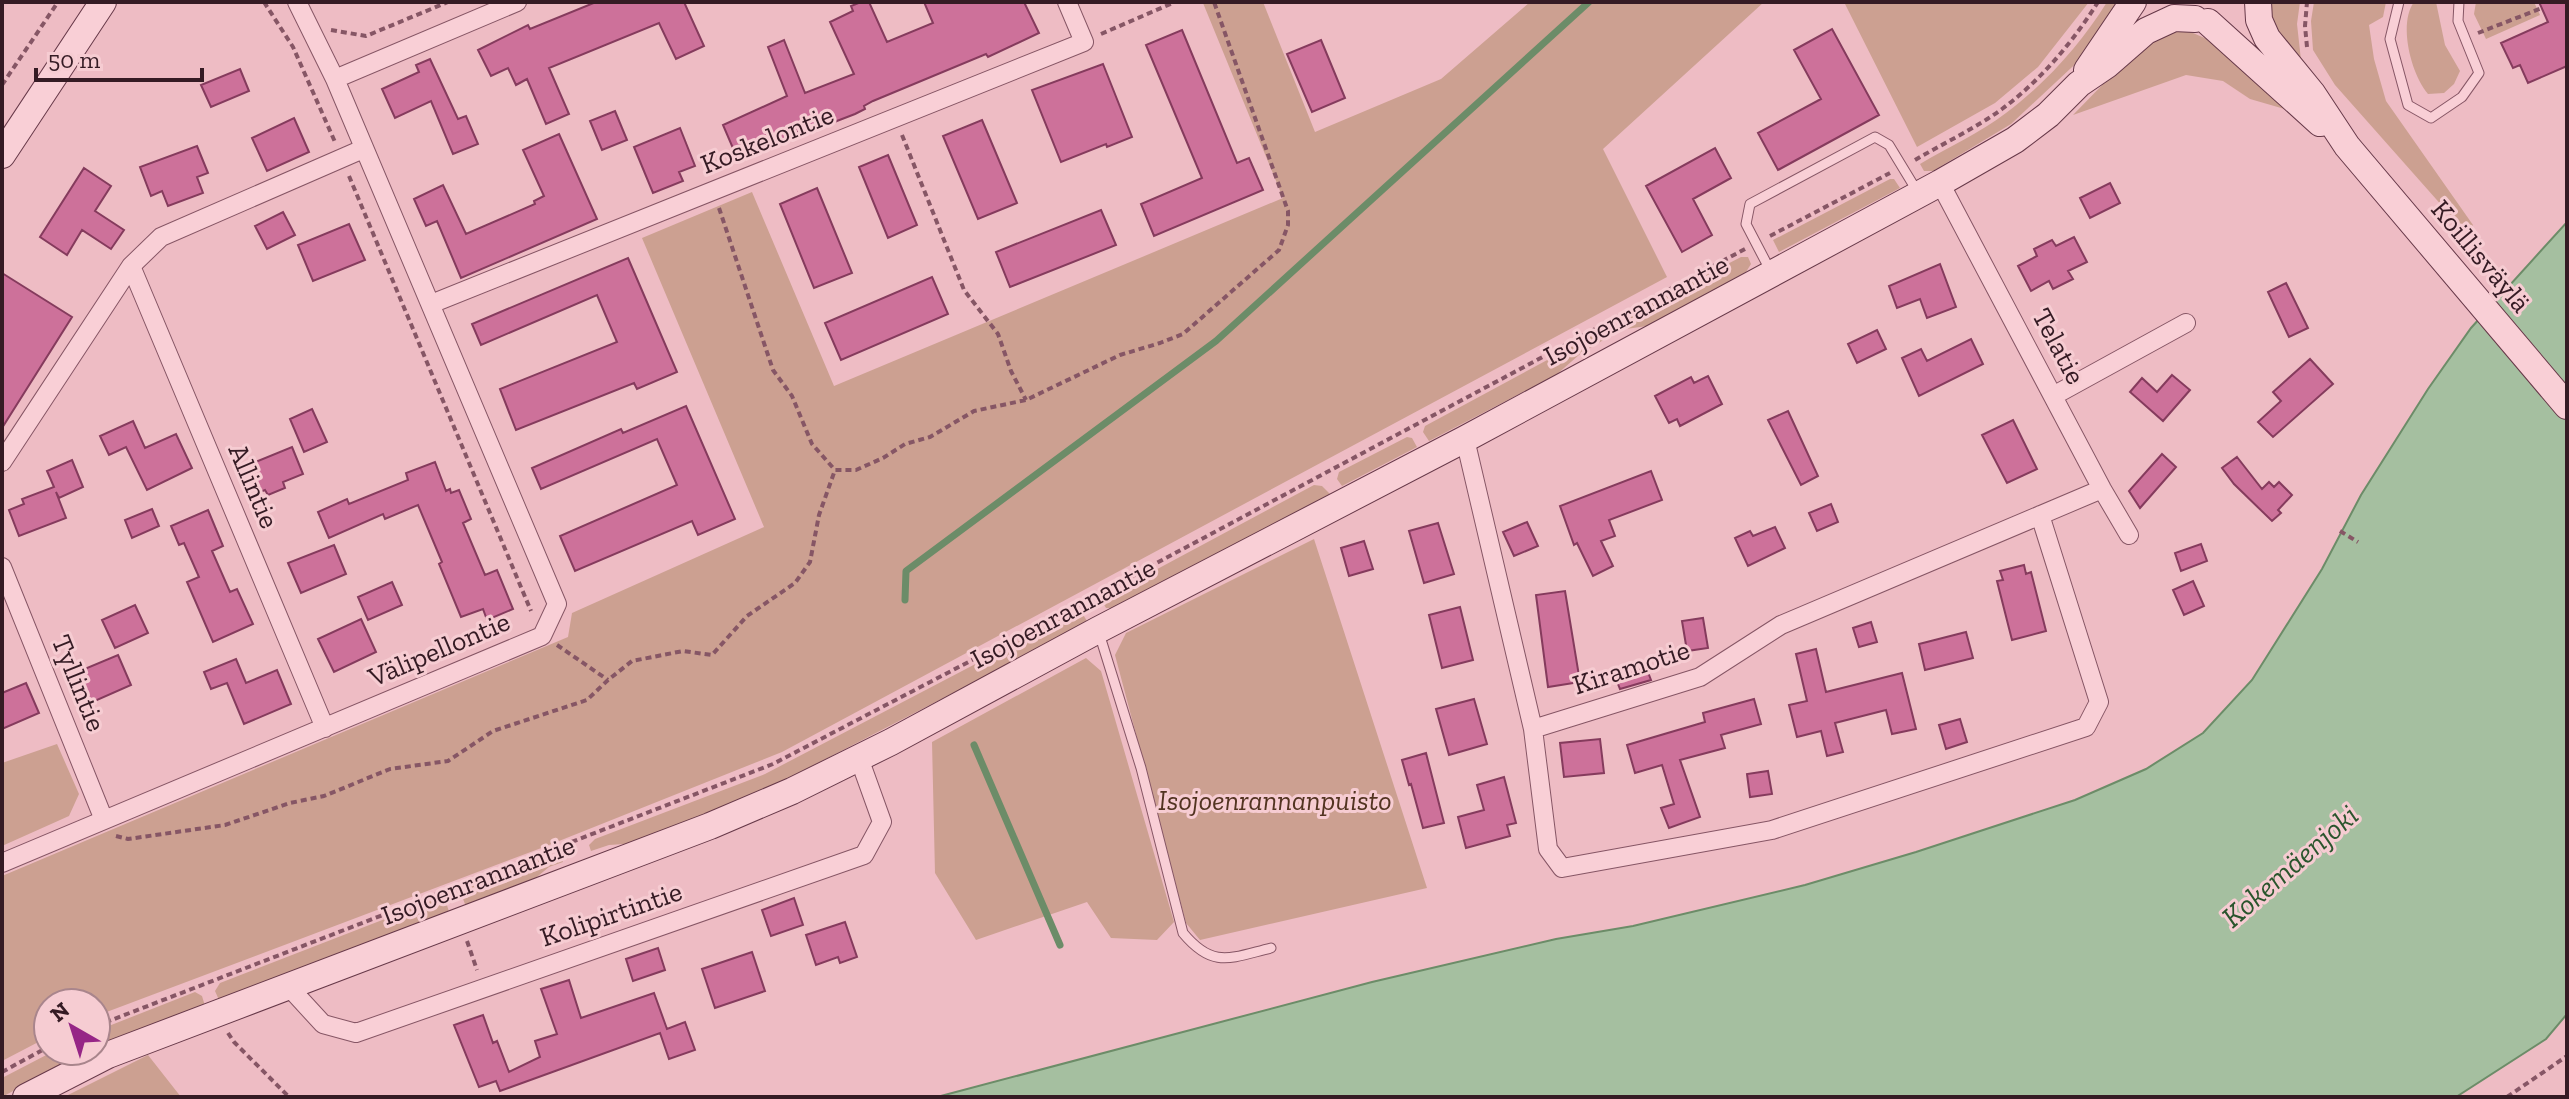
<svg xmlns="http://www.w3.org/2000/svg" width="2569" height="1099" font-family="'Zilla Slab',serif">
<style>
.green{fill:#cca091}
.water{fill:#a5bfa0;stroke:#6c8c68;stroke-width:2}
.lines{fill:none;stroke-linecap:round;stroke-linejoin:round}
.stream{stroke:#6c8c68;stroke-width:7}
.building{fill:#cd719a;stroke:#853b5d;stroke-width:2}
.lane-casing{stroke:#865665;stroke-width:11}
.street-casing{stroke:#865665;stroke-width:20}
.secondary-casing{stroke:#673949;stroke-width:28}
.path{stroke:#865665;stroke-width:4;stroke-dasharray:6 4;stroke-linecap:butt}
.lane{stroke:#f9cfd6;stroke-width:9}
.street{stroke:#f9cfd6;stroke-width:18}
.secondary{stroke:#f9cfd6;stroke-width:26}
.labels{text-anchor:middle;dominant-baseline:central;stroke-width:6;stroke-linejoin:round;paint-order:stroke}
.street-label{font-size:28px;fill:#351b24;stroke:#f6ccd2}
.park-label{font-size:28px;font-style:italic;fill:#523421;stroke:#f6ccd2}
.water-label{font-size:30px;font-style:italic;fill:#2a552d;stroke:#f6ccd2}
</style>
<rect width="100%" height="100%" fill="#eebcc4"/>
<path class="green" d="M1205,2H1263L1315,132L1441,79L1530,2H1764L1603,149L1667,277L782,752L544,847L96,1016V1003H48V1037L2,1061V876L568,637L572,613L764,527L642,238L752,192L834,386L1283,198L1203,3Z
M1844,2H2089L2038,67L1995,103L1917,147Z
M2107,2H2121L2086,54L2011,124L1933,171H1924L1920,164C1948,147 1980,133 2006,113C2046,83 2081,44 2107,2Z
M2269,2H2300L2297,24L2302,69L2272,29Z
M2314,2H2386L2383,17L2369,25L2374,59L2386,101L2473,225L2467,234L2335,85L2313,50L2311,21Z
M2414,2H2436L2445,45L2460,71L2454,84L2444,93L2428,94C2411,74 2398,24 2414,2Z
M2476,2H2534L2540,15L2486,39L2474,14Z
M2186,30L2207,39L2288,110L2250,99L2223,81L2186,75L2073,115L2148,38L2164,31Z
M1890,179H1894L1900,188L1779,252L1773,240Z
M1741,257H1748L1751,264L1746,272L1647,326L1626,329L1623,322L1627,316Z
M1601,331L1605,339L1579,355L1556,375L1429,441L1423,432L1425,426Z
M1407,437L1412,438L1417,447L1342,486L1337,479L1339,472Z
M1314,485L1322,486L1330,494L1115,608H1106L1103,603L1107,596Z
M1314,539L1427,888L1200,940L1186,923L1115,655L1126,633Z
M1077,611L1082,613L1087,621L1082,626L766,790L639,843L609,845L591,851L589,845L595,839L765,774Z
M1086,658L1101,671L1174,922L1157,940L1111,938L1087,902L976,940L935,873L932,742Z
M57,744L79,794L69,816L2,846V763Z
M554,854L560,855L563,862L549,867L532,881L466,907L462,896L464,889Z
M439,898L446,902L450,915L219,1000L215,991L220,983Z
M195,992L202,996L205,1006L96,1047V1031Z
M54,1051H88L2,1097V1078Z
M148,1055L181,1097H64Z"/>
<path class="water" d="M2567,222V1014L2546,1039L2456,1097H937L1372,982L1556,939L1633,926L1805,885L1916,852L2075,800L2146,769L2203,733L2252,680L2322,569L2361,495L2428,389L2471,328Z"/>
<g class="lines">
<path class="stream" d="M905,600L906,571L1216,341L1589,2
M974,745L1060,945"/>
</g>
<path class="building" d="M596,2H684L704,46L676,59L659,23L549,68L569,114L546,124L527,79L516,85L508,68L491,76L478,50L528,25L530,29Z
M861,2H869L887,42L933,23L924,2H1024L1039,33L988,57L986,54L873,101L864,106L865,109L855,114L824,126L822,122L790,135L791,137L738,160L723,125L787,96L768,47L784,40L805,93L854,74L830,22L853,11L851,6Z
M2539,2H2567V66L2528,83L2520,65L2513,68L2501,43L2548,22Z
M1832,29L1879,115L1778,170L1758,133L1821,99L1794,50Z
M1182,30L1237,163L1249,158L1263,190L1154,236L1141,204L1202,178L1146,45Z
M1321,40L1345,98L1312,112L1287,54Z
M430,59L458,119L466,116L478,144L453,154L431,101L395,118L382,89L419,72L416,65Z
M1103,64L1132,137L1107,147L1106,144L1061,162L1032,90Z
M240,69L249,91L211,107L201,85Z
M615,111L627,140L602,150L590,121Z
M294,118L309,152L267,171L252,138Z
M982,120L1017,203L978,219L943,136Z
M680,128L695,166L679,172L683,181L653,193L634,147Z
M559,134L597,219L461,278L437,221L426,226L414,199L443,185L466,234L535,204L534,201L544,196L523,150Z
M197,146L208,173L197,177L203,193L168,206L162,191L151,196L140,167Z
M1715,148L1731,178L1693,199L1712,235L1682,252L1646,186Z
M888,155L917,225L888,238L859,167Z
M84,168L111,186L95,211L124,230L111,249L82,230L67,255L40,237Z
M2110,183L2120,203L2090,218L2080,198Z
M817,188L852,273L814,288L780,204Z
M1101,210L1116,245L1010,287L996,252Z
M283,212L295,235L267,249L255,226Z
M349,224L365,260L313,281L298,245Z
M2074,237L2087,262L2068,271L2073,279L2053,289L2049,281L2031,291L2018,266L2037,256L2034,249L2052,240L2056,246Z
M628,258L677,372L637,389L634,383L516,430L500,389L617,342L597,295L481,345L472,324Z
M1940,264L1956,307L1927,318L1920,299L1897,308L1889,286Z
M2,273L72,317L2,428Z
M932,277L948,314L841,360L825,323Z
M2286,283L2308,328L2289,337L2268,292Z
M1877,330L1886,349L1857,363L1848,344Z
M1971,339L1983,364L1919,396L1902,358L1921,349L1927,361Z
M2310,359L2333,384L2273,437L2258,422L2281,401L2273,392Z
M2172,375L2190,390L2163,421L2130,392L2142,378L2157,392Z
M1708,376L1722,404L1680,426L1677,419L1669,423L1655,396L1691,377L1694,383Z
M686,406L735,519L698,535L692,521L575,571L560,536L677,485L657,439L541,489L532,468L621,429L623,433Z
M312,409L327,442L304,452L290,419Z
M1788,411L1818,476L1801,485L1768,420Z
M2013,420L2037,469L2007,483L1982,435Z
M133,421L145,448L176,434L192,468L147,490L126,447L109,455L100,436Z
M292,447L303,474L283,482L285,488L268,495L265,490L260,492L248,465Z
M2162,454L2176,467L2140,508L2129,491Z
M2237,457L2262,489L2269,482L2274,487L2279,482L2292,495L2278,510L2281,513L2272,521L2234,484L2222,468Z
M72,460L83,487L59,498L56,492L66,518L19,536L9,510L24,504L22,499L54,487L47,471Z
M435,462L446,491L450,489L451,493L459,490L471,519L463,523L485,575L497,570L513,609L487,620L483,609L461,617L439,564L442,562L418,505L385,519L383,514L329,538L318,512L347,499L349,504L408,480L406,473Z
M1651,471L1662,500L1609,520L1615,536L1601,541L1613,566L1593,576L1577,543L1574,545L1560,506Z
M1831,504L1838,522L1817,531L1809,513Z
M152,509L159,526L132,538L125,520Z
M208,510L223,546L212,551L230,592L237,589L253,624L213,642L187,582L199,577L184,543L179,545L171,526Z
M1527,522L1538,546L1514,556L1503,532Z
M1438,523L1454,574L1424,583L1409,531Z
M1775,527L1785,548L1748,566L1735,538L1750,531L1753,536Z
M1364,541L1373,569L1349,576L1341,548Z
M2201,544L2207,561L2181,571L2175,553Z
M334,545L346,574L301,593L288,563Z
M2024,565L2026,574L2031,572L2046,631L2012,640L1997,581L2003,580L2000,571Z
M2193,581L2204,606L2184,615L2173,590Z
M392,582L402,605L368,620L358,597Z
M1565,591L1580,682L1548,687L1536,595Z
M135,605L148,633L115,648L102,620Z
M1460,607L1473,660L1442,668L1429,615Z
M1703,618L1708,648L1687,651L1682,621Z
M361,619L376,652L334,672L318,639Z
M1871,622L1877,642L1859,647L1853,628Z
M1966,632L1973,658L1925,670L1919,644Z
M1816,649L1826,692L1902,673L1916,729L1892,734L1886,710L1835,723L1843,752L1827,756L1821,731L1797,737L1789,705L1807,701L1796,654Z
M118,655L131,685L88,704L75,673Z
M236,659L246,683L277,670L291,704L244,724L227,683L211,689L204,672Z
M1646,667L1651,680L1620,689L1616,679Z
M26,683L39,713L2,729V693Z
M1474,699L1487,744L1449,755L1436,709Z
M1754,699L1761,724L1721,735L1725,748L1680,760L1700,817L1669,828L1661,808L1674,804L1662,765L1635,773L1627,745L1705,722L1703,713Z
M1960,719L1967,742L1946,749L1939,725Z
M1600,739L1604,773L1564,777L1560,743Z
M1426,753L1444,823L1423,828L1411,784L1409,785L1402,760Z
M1768,771L1772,794L1750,797L1747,774Z
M1504,777L1516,823L1507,825L1510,836L1466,848L1458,817L1484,810L1477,785Z
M794,898L803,925L771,936L762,910Z
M845,922L857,957L840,963L838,957L816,965L806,935Z
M658,948L665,970L633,981L626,959Z
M752,952L765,991L715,1008L702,969Z
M569,980L581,1018L654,993L667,1029L685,1022L695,1050L669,1059L660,1033L500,1091L496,1081L479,1087L454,1025L483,1015L493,1043L497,1041L509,1072L540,1057L535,1041L557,1034L541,989Z"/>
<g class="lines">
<defs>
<path id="lane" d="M2399,2L2390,39L2408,105L2431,118L2462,97L2479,73L2458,21L2459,2
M1770,270L1746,224L1750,204L1875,137L1889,145L1917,191
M1099,633L1141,768L1183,933C1213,969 1230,958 1271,948"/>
<path id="street" d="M335,79L517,2
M1940,183L2102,489L2129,535
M131,266L325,728
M431,304L1084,42L1067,2
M2053,396L2186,323
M1465,439L1533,729L1548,849L1562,868L1772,830L2086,727L2099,702L2040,515
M2,462L131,266L161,237L363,149
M2,567L104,820
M1533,729L1700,677L1781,625L2102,489
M2,863L542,636L557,604L335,79L297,2
M289,987L323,1024L356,1033L864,855L882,822L859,758"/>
<path id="secondary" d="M2258,2L2259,20L2267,38L2312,93L2347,146L2567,406
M2208,22L2320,123
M2087,70L2133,2
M2,155L103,2
M26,1097L108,1055L710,826L792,791L891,742L1098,630L1465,439L1940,183L2015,140L2048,115L2079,84L2107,65L2146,31L2174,18L2195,19"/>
</defs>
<use href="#lane" class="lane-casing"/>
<use href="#street" class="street-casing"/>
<use href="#secondary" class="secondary-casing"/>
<path class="path" d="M264,2L293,47L335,142
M331,30L366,36L448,2
M2478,33L2542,8
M1101,34L1175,2
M2307,47L2305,26L2307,2
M2,85L58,2
M902,135L964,290L998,334L1011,371L1026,400
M1915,160C1944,143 1976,128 2002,109C2040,81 2073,42 2098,2
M349,176L531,611
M719,208L773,370L792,396L812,444L835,470
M1770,236L1890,173
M2340,531L2358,542
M557,645L608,680
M116,836L128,839L225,825L290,803L324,796L390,769L448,761L493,731L587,700L608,680L632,661L683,651L712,655L747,616L795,583L810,562L819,515L835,470H856L883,458L905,444L930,437L974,411L1026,400L1120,355L1160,343L1183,334L1279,250L1288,225V211L1214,2
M467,941L477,970
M96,1026L773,764L1091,598L1745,249
M228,1033L234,1042L289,1097
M2,1072L48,1047
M2507,1097L2567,1056"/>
<use href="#lane" class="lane"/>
<use href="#street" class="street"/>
<use href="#secondary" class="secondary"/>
</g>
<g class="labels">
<g class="street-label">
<text transform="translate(767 139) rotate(-22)">Koskelontie</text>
<text transform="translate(2481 256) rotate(50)">Koillisväylä</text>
<text transform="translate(1636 310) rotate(-28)">Isojoenrannantie</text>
<text transform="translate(2059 346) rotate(62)">Telatie</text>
<text transform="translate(254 486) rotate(67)">Allintie</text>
<text transform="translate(1063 613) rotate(-28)">Isojoenrannantie</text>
<text transform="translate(439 649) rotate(-23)">Välipellontie</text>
<text transform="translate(1631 667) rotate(-18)">Kiramotie</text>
<text transform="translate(79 683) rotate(68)">Tyllintie</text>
<text transform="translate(478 880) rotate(-21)">Isojoenrannantie</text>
<text transform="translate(611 914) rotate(-19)">Kolipirtintie</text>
</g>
<g class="park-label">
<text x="1275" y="800">Isojoenrannanpuisto</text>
</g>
<g class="water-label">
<text transform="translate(2290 866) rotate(-41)">Kokemäenjoki</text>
</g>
</g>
<rect width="2569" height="1099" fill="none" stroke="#351b24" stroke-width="8"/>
<g transform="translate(72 1027) rotate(321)"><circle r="38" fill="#f6ccd2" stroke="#a9858c" stroke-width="2"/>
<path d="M0-6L14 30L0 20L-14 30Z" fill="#962586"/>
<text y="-12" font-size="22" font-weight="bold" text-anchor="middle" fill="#351b24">N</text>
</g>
<path d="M36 68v12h166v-12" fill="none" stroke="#351b24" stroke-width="4"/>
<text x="48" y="68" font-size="24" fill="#351b24" stroke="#f6ccd2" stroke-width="6" paint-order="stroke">50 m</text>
</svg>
